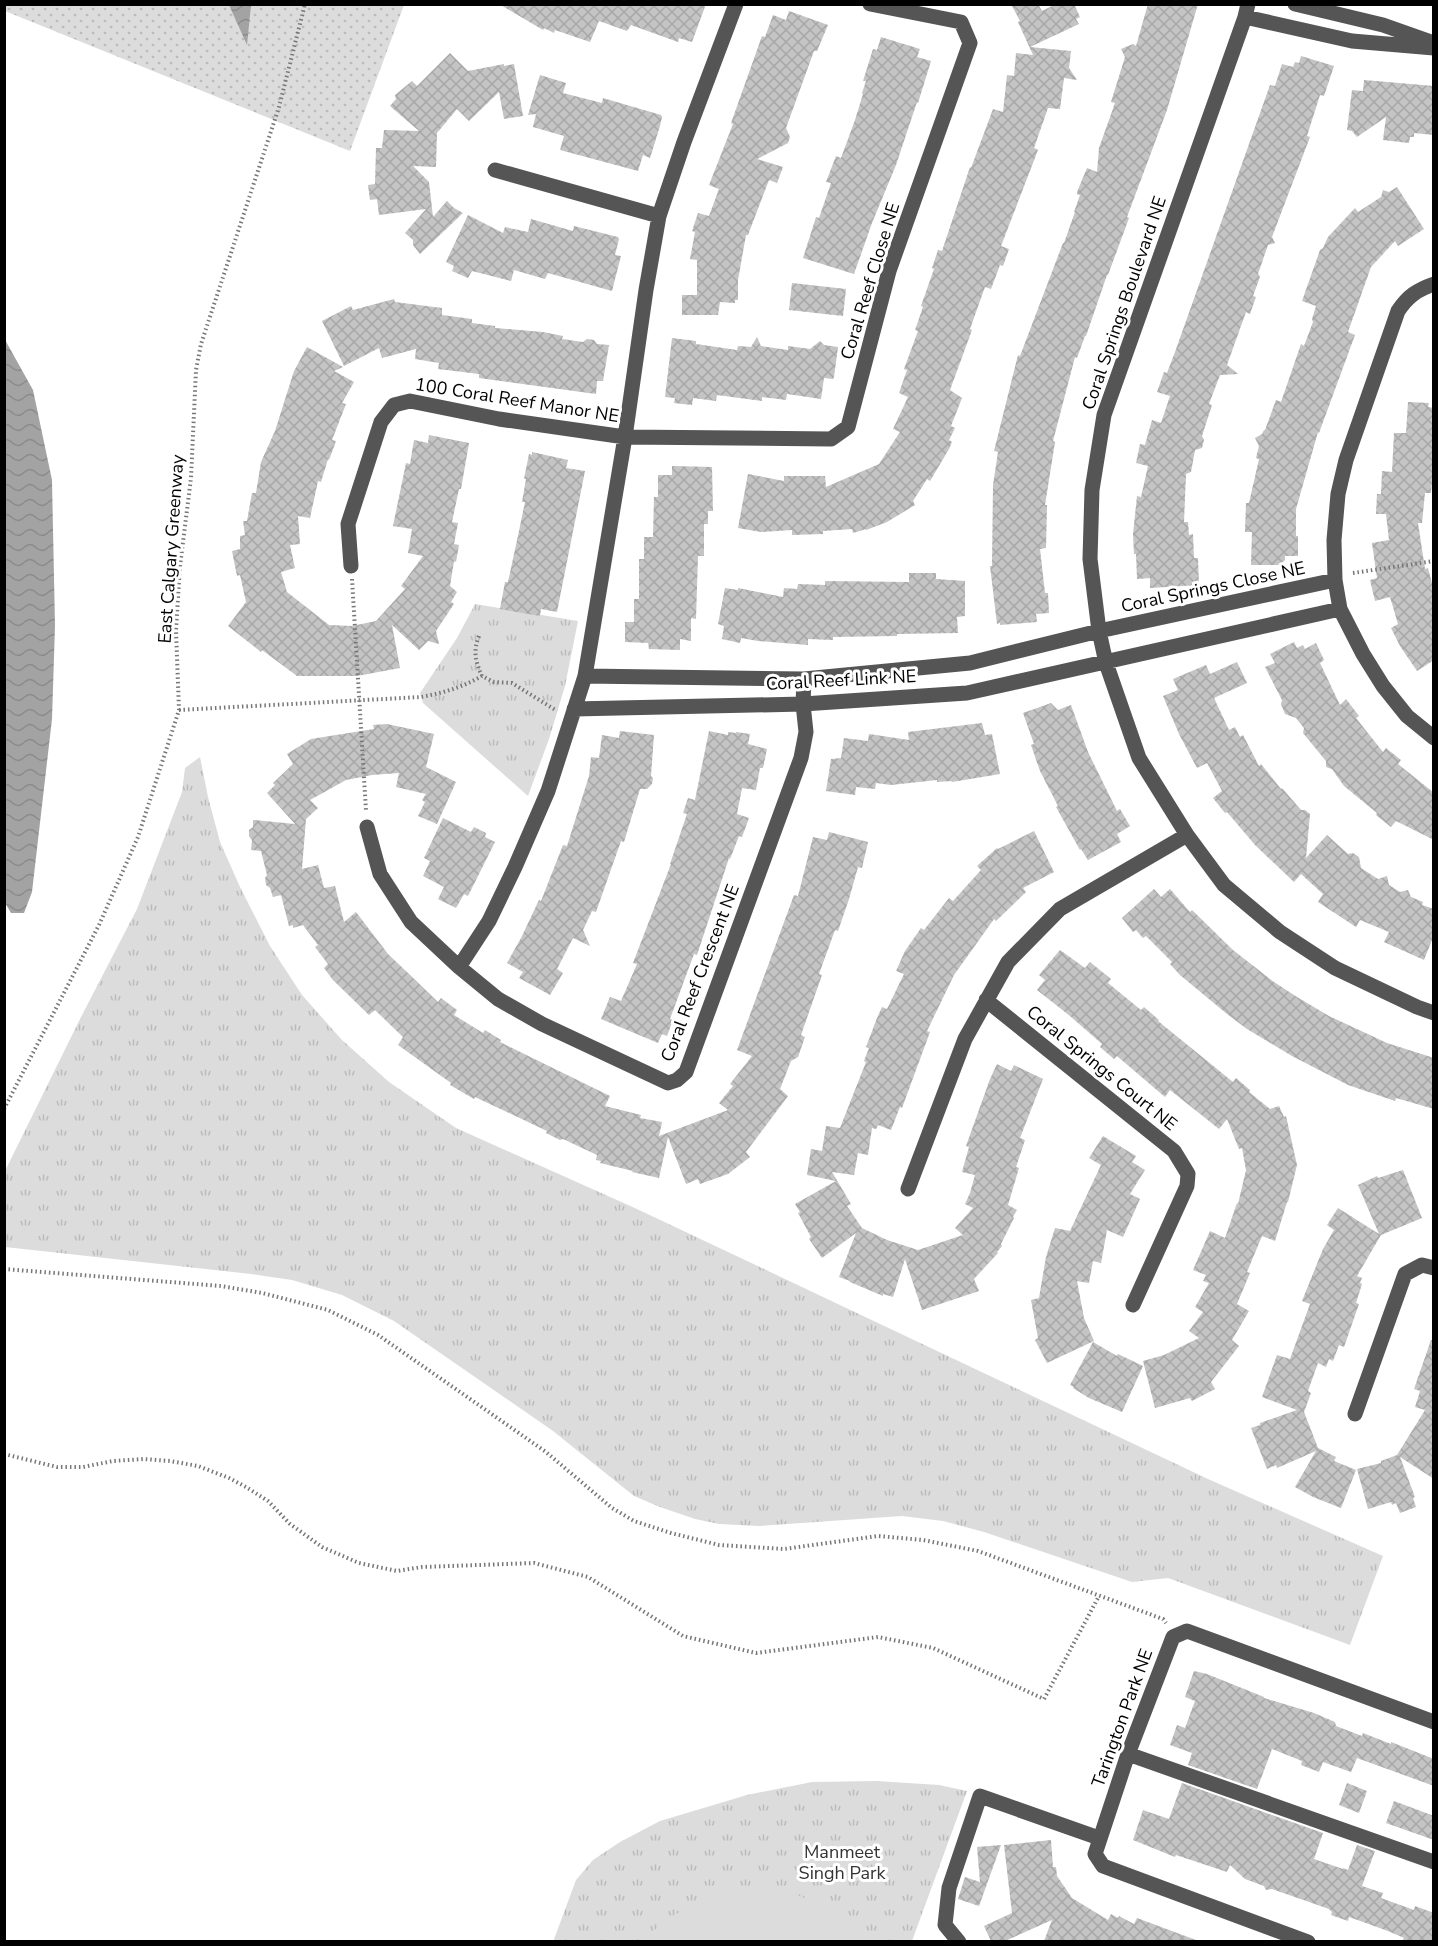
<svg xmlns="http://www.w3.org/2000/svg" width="1438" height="1946" font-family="'Nunito Sans',sans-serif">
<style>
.grass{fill:url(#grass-dots)}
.park{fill:url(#park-tufts)}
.pitch{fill:#dcdcdc}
.water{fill:url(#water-waves)}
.building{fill:url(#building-cross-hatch)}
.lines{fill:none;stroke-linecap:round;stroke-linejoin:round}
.path{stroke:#777;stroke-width:4;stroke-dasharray:1.5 3;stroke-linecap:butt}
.minor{stroke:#555;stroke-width:15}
.labels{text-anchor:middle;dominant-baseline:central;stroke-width:6;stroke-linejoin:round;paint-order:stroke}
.street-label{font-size:18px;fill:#000;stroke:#fff}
.park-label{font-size:18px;fill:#333;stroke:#fff}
</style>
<defs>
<pattern id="grass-dots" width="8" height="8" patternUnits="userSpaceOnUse" patternTransform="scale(1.5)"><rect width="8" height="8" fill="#dcdcdc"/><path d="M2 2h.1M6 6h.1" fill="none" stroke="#bbb" stroke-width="1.8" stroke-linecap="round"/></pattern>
<pattern id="park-tufts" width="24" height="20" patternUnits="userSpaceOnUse" patternTransform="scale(1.5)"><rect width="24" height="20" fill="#dcdcdc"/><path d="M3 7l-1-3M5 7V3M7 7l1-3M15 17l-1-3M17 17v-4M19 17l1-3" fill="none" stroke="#bbb"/></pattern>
<pattern id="water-waves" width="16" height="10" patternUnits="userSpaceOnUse" patternTransform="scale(1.5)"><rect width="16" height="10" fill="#a3a3a3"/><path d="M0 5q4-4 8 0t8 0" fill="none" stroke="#8b8b8b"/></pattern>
<pattern id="building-cross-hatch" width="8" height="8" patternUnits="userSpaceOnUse" patternTransform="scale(1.5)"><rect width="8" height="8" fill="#c4c4c4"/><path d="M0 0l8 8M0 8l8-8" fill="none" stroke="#a7a7a7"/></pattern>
</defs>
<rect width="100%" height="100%" fill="#fff"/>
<path class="grass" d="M4,5H404L350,151L5,11Z"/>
<path class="park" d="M475,604L578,621L565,686L549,739L528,796L423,703L420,693L457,638Z
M200,757L208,797L220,842L240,887L270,946L302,995L342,1040L389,1082L456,1128L637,1209L1208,1479L1383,1556L1350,1645L1168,1578L1132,1582L984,1532L943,1521L902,1516L759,1526L719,1524L695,1519L660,1507L634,1496L553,1431L394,1321L342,1295L292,1280L251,1274L5,1247V1171L81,1017L137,909L182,792L185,768Z
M877,1781L939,1785L967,1791L912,1941L553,1942L576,1880L593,1860L620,1842L660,1821L747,1795L812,1782Z"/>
<path class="pitch" d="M746,1889L792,1893L828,1908L861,1928L856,1941H643L664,1921L700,1900Z"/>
<path class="water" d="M229,5H251L247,45Z
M4,338L33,390L52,480L55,626L52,719L32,892L24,913H11L4,901Z"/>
<path class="building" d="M499,4H706L692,42L679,38L678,42L631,25L627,31L599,21L590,42L555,30L554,33L544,28L543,30Z
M1011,4H1038L1042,11L1056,4H1074L1080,17L1076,19L1079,24L1030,47L1071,51L1069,68L1077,80L1064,78L1060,109L1048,108L1034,148L1038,150L1001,246L1009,249L1003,266L1000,265L991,289L985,287L970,329L972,330L950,390L962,398L951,426L955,428L949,440L952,442L949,449L930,481L927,479L913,501L915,505L887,522L866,530V529L853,533L852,529L823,531V534L792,535V530L761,532L738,528L748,474L784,481V476H825L826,487L879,464L900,432L893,429L908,397L899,393L907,370L904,369L918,331L915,330L923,307L921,306L934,269L932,268L938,250L942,251L970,167L971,168L993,109L1003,112L1007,75L1014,76L1016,53L1033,55L1018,22L1020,21Z
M1148,4H1198L1167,110L1127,217L1129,218L1108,275H1107L1086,336H1085L1077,358L1075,357L1053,441L1055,442L1045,505H1047L1046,548L1040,549L1045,593H1048L1049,613L1036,614L1037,622L1000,625V623L997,624L990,566H992L993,485L998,452L994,451L1018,355L1020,356L1063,243H1064L1075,212H1074L1080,195L1077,194V192L1087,168L1097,172L1099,148L1115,103L1111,102L1125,57L1121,49L1133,44L1136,46Z
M789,11L828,25L817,51H814L786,128L790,137L788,143L757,159L783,167L777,183L769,180L748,235H746L738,280V300H735V303L720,302L718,315H682V295H697V260L690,259L695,232L692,231L698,213L709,216L719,189L709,185L733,124L731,123L762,36L765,37L773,15L786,20Z
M881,37L920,49L917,57L931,61L918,103L917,102L896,165L872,223L854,274L803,258L816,217L819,218L831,183L826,182L836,156L841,158L855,120L863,94L862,93L866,81H863L873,49L877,50Z
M450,53L468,71L504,64V66L514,64L523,116L504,119L499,92L469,121L457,109L437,133L436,167L413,166L429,182L433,217L447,201L454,208L463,213L420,254L413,245V240L405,233L426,209L379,215L377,199L370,200L368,185L375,184L376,148H382L384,130L419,131L390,106L396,99L395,95L412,81L417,86Z
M1301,56L1334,66L1324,96L1320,95L1307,136L1310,137L1272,237L1275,243L1268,245L1258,274L1260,277L1253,296L1256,297L1250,314L1246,312L1227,365L1238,374L1220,375L1209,404L1212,405L1202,436L1204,440L1202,448L1195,450L1191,472L1186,474L1184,522H1188L1189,535L1193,534L1194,558H1198L1199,585L1150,588V578L1137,579L1136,554H1134L1133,534L1137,496L1141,497L1148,466L1136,463L1140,444L1145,445L1152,420L1161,423L1170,396L1157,392L1164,372L1167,373L1175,352L1270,85L1275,86L1282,64L1293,67L1295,62L1299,63Z
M540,75L566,83L563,93L602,103L603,98L661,115L662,117L660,126L650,158L643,155L638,171L560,150L564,136L533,127L536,114L528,115Z
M1364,80L1434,86V135L1414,133V137H1410L1409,143L1383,140L1386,117L1357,137L1352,131L1347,130L1352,90L1363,91Z
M1397,187L1424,229L1398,246L1395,241L1371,267L1348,332L1355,335L1319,433L1318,432L1296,509V536H1298V556H1285V560L1280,565H1251L1252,532H1245L1246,503H1249L1259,459L1256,458L1259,446L1255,438L1262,434L1264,430H1265L1276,400L1281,402L1301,344L1304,346L1313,322L1312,319L1316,306L1302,301L1320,250L1323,248L1328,237L1355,208L1358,212L1381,197L1383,190L1389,192Z
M468,215L503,233L505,227L528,232L531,219L573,231L574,226L618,237L619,239L615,255L621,256L612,291L548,273L545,279L514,270L511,281L472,271L468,278L452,271L454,266L446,262Z
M792,283L846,289L843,316L789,310Z
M394,299L395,302L442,308V315L472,319V323L495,326V328L543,332L563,336L562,339L583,342L587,339L594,340L597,344L609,345L603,381H597L596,394L479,378V374L438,369L439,363L415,359L416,349L382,358L379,348L344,366L322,321L351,306L353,310Z
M757,337L761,346L788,350V346L810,349L820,341L824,345L838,347L834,377L833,379L824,378L821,399L787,394L786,400L762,397V401L717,395L716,401L693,398L692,405L674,403L675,398L665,397L672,338L696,341V344L737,350L738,346L751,347Z
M307,347L343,367L334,371L354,382L342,403L346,404L332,440L336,441L329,460L328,459L321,482L318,481L310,518L298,516L300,544L290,545L295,568L281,572L287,592L329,625L352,626L376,621L405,589L401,586L423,556L408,553L412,529L393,526L406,463L410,464L414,440L428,443L429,435L469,443L461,489H459L452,522L458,523L454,544L459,545L456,562L454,561L450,586L457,592L451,602L454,604L436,631L439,644L428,641L419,650L392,625L400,668L357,676H297L262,650L261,652L228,626L246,602L240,575L237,576L232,551L240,549V536L245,535L243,521H247L252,493H256L261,462L275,431L294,371Z
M1408,402L1429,403L1428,407L1434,408V462L1431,493H1425L1422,523H1418L1425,569L1428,568L1434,591V660L1417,671L1400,646L1391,628L1398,624L1390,597L1375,601L1370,580L1377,578L1372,543L1389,540L1386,514H1376L1377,494H1381L1382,471L1392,472L1394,433H1406Z
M532,452L568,460L566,468L585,471L557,612L541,609L540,616L500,609L505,582H508L519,531L525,502H522L526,479H524L529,454L532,455Z
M672,466L712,467L713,511H708V524H704V556H698L696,619L691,618V641L680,639V650L649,649L648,643L625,642V622H634V599H639V559H644V537H653L654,497H658V475H672Z
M909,573H936V579L965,581V616L957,617L958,633L897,634V636L833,637V640L808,639V645L758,641L741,638L740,643L722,639L724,626L718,624L725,588L738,590V588L783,597L784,588L797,589L798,584L825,585V581L909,582Z
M1294,642L1297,648L1303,645L1305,649L1316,643L1324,660L1320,663L1340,705L1346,699L1359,716L1356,718L1383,752L1386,748L1401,760L1398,764L1434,793V840L1396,821L1391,827L1376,815L1377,813L1344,786L1332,769L1326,767V761L1303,733L1304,728L1296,718L1285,714L1281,704L1282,700L1265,667L1275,663L1270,654Z
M1237,662L1247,683L1214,698L1229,730L1235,727L1240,737L1243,735L1259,766L1261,764L1281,789L1282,788L1301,810H1305L1310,814L1306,858L1327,835L1348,854L1353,853L1359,857L1361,868L1378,879L1387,876L1389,885L1400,892L1408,890L1411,897L1423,902L1422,905L1434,909V935L1424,960L1384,942L1389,932L1360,920L1356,927L1318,902L1323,894L1301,874L1294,882L1255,845L1227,812L1225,813L1213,798L1222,791L1207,763L1197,768L1179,734L1163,696L1178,690L1173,679L1206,665L1210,674Z
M1051,703L1058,710L1071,705L1088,752L1117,811L1120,809L1130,826L1117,834L1121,842L1088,860L1081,849L1080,850L1056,807L1058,806L1040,771L1031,745L1034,744L1023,713Z
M982,723L985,735L992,734L1000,774L952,782L951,781L937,782V780L891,785L876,783L875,789L856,787L855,795L826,791L831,759L841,758L844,738L868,741L869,734L909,740L908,732Z
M387,724L434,734L426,767L456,782L437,824L418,816L425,802L422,800L426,794L396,787L399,773L372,775L346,780L310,800L318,808L306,819L302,869L318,865L324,888L335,886L344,922L356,912L388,954L409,974L438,1002L441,998L457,1010L454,1015L483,1033L485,1030L501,1040L500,1042L610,1096L605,1106L641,1115L640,1118L662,1122L659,1136L728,1110L719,1103L733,1086L730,1084L752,1056L737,1050L794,895L798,896L813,837L827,840L829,832L868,842L862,868L858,867L849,899L838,931L835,930L819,974L822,975L801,1035L805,1037L798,1057L791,1061L780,1089L788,1096L746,1152L750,1157L728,1174L700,1184L698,1179L686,1184L668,1137L659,1178L632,1172L633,1171L600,1163L601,1161L596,1160L597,1155L563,1139L560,1140L546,1133L547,1131L475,1097L474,1099L450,1085L451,1083L398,1045L403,1037L375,1010L369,1015L333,980L324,968L328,964L315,947L318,945L303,925L293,928V925L289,926L281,895L273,897L270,888L266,885L265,878L267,875L261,851L251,850L252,840L249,836V830L253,827V820L295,824L267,793L275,785L273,783L293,764L287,754L311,739L374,729L373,725Z
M620,731L654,735L651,776L653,778L652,784L647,789H640L624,842L621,841L596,912L592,911L583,930L590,946L573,938L557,969L563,973L550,995L519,978L523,972L507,963L521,938L539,900L541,901L563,845L567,846L589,776L591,757L599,758L602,735L619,738Z
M709,731L728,735V732L736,733V732L750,734L748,744L767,749L763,768H760L756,790L742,788L737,814L749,818L742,837L739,836L730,859L729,858L697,955L694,954L670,1019L673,1020L667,1036L662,1034L658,1043L601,1019L610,997L621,1001L637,964L633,963L671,864H670L687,814L683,813L688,798L695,800Z
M443,818L471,832L474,827L486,833L485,837L495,842L468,896L464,894L456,908L438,899L444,887L423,876L430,861L424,858Z
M1034,831L1054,872L1023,888L1026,892L996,921L994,919L954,975L927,1031L930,1032L902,1108L900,1107L891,1130L878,1125L876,1129L872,1128L868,1155L858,1153L854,1175L832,1172L851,1204L847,1206L862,1228L887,1240L918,1250L963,1235L955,1228L973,1208L965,1204L970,1193L975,1175L962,1172L969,1147L966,1146L990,1079L997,1064L1011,1071L1014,1065L1043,1079L1020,1138L1025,1140L1016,1167L1019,1168L1008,1205L1017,1210L1013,1217L1014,1218L1001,1244L1002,1246L997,1252L998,1253L974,1279L979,1291L922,1310L905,1259L893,1297L883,1294V1296L850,1282V1281L839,1277L856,1233L822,1258L809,1239L811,1237L798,1213L800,1212L795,1204L836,1181L807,1175L811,1149L822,1151L826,1126L840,1128L866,1062L864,1061L869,1048L866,1047L877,1018L882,1007L887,1009L904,974L896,971L905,951L921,928L924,930L949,898L953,901L981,870L977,866L997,848L998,849Z
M1154,889L1161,897L1170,889L1190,912L1192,910L1233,950L1274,982L1297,997L1329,1016L1387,1043L1434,1058V1109L1396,1098L1395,1101L1348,1085L1292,1056L1247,1029L1227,1014L1180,975L1170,964L1172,962L1146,936L1143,938L1136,930L1133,932L1122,918Z
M1060,950L1085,968L1090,962L1111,979L1108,983L1141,1010L1144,1007L1159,1020L1158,1021L1233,1082L1236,1078L1250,1090L1249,1092L1270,1109L1279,1106L1284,1117L1286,1116L1297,1165L1288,1202H1287L1275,1241L1262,1236L1247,1272L1250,1273L1237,1304L1249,1311L1232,1340L1239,1346L1211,1382L1215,1389L1192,1401L1190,1398L1155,1408L1143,1361L1164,1355L1199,1338L1189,1331L1203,1312L1195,1307L1209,1283L1203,1281L1206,1275L1193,1270L1210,1231L1225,1238L1237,1203L1238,1204L1246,1170L1242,1148L1239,1149L1227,1119L1219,1129L1170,1090L1165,1097L1117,1056L1114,1059L1100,1047L1102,1044L1070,1016L1037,990L1045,980L1039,975Z
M1103,1136L1136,1156L1132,1162L1145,1170L1130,1194L1140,1199L1123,1237L1107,1230L1101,1263L1093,1261L1089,1283L1077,1281L1084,1318L1094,1341L1047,1363L1035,1340L1038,1338L1031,1300L1039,1298L1046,1257L1055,1228L1070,1231L1101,1165L1089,1158Z
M1403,1170L1422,1218L1381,1235L1357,1276L1362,1278L1360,1283L1362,1284L1356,1303L1359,1304L1344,1347L1339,1345L1333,1361L1329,1359L1326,1367L1318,1363L1308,1391L1311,1393L1304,1412L1318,1448L1336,1457L1334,1461L1356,1470L1341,1508L1313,1497L1295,1487L1316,1451L1277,1468L1276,1465L1267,1469L1251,1428L1260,1425V1423L1297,1410L1262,1397L1277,1355L1290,1359L1310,1304L1302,1301L1323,1249L1334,1230L1327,1225L1338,1208L1379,1234L1358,1185L1377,1176L1378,1178Z
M1431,1340H1434V1479L1400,1457L1415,1497L1413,1498L1416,1507L1400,1513L1396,1503L1392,1505L1391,1502L1368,1509L1357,1469L1381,1463V1461L1397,1455L1425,1410L1415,1407L1420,1391L1414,1389Z
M1093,1342L1117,1356L1118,1354L1143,1366L1122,1412L1089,1398L1073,1388L1074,1387L1070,1385Z
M1194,1671L1207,1674L1264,1697V1698L1314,1713L1335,1722L1336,1726L1362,1736L1363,1733L1391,1744V1742L1434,1759V1786L1357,1758L1351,1772L1323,1762L1319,1772L1301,1765L1302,1761L1272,1749L1257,1789L1188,1765L1192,1753L1170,1745L1177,1725L1185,1728L1195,1701L1185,1697Z
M1182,1783L1323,1833L1314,1859L1343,1869V1868L1348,1870L1357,1845L1375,1851L1362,1886L1383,1893L1381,1898L1414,1910L1415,1906L1434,1913V1941H1402L1404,1938L1388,1931L1349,1917L1348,1921L1331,1915L1332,1912L1329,1909L1272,1889L1266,1890L1264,1886L1245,1879L1230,1865L1227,1872L1176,1855L1175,1857L1133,1840L1143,1810L1169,1819Z
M1347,1783L1367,1791L1359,1813L1339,1805Z
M1394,1801L1434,1816V1840L1386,1823Z
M1051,1840L1053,1867H1056L1057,1876L1072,1898L1108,1920L1111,1914L1118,1918L1119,1916L1134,1924L1137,1918L1196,1940L1195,1941H1044L1052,1920L1005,1941H991L984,1926L1012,1913L1004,1845Z
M1001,1845L979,1906L958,1899L965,1877L980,1882L977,1847Z"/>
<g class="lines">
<path class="path" d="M1353,573L1434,561
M352,579L366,811
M479,636C473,651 475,661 482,676
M179,710L421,697C443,693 463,687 482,676L494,682L512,683L557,711
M4,1109L99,925L138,837L179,710L176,630L180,566L191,478L196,370L201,344L279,107L305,4
M4,1269L221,1286L262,1293L328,1310L378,1335L473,1401L546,1452L612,1508L634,1521L671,1533L719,1545L784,1549L878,1536L923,1540L978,1551L1163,1619L1166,1623
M4,1454L57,1467H83L113,1461L144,1459L170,1461L198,1466L229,1478L246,1487L268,1501L290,1524L322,1547L359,1563L397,1571L422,1567L534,1563L588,1577L683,1636L756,1653L878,1637L933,1648L1044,1699L1099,1596"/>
<path class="minor" d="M1248,4L1245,17L1104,415L1092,490L1090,559L1099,631L1106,663L1139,758L1187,835L1224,885L1280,932L1335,968L1417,1007L1434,1013
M1295,4L1383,25L1434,43
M1245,17L1352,41L1434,48
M495,170L659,216
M1434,284C1417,290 1408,296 1398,311L1346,460L1338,494L1334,540L1335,580L1340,609L1363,654L1383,686L1407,716L1434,738
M351,566L348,524L381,422L394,405L410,401L499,419L625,437L831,439L848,427L889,271L970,43L961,22L870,4
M585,676L804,679L970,663L1099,631L1335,580
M574,709L803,704L967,693L1340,609
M367,827L380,874L411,922L459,967L498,999L542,1024L668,1083L677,1080L686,1072L801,758L806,732L803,704L804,679
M459,967L489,921L515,867L548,791L585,676L625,437L646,290L659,216L684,142L736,4
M986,1000L1174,1151L1188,1174L1187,1186L1133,1305
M908,1189L965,1039L1008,962L1060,909L1187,835
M1355,1414L1405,1274L1422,1265L1434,1268
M1128,1754L1434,1862
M959,1942L945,1925L949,1888L980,1796L1099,1838
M1308,1942L1103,1866L1095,1854L1128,1754L1173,1637L1187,1631L1434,1722"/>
</g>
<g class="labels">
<g class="street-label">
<text transform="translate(870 281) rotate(-73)">Coral Reef Close NE</text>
<text transform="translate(1124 303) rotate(-71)">Coral Springs Boulevard NE</text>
<text transform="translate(517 400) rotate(9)">100 Coral Reef Manor NE</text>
<text transform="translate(171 549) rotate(-86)">East Calgary Greenway</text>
<text transform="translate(1213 587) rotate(-12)">Coral Springs Close NE</text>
<text transform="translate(841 680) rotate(-3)">Coral Reef Link NE</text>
<text transform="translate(700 973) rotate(-69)">Coral Reef Crescent NE</text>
<text transform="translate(1102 1068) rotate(39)">Coral Springs Court NE</text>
<text transform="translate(1122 1718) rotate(-70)">Tarington Park NE</text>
</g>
<g class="park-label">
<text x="842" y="1852">Manmeet<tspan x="842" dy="21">Singh Park</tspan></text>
</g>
</g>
<rect width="1438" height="1946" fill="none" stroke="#000000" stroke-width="12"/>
</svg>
